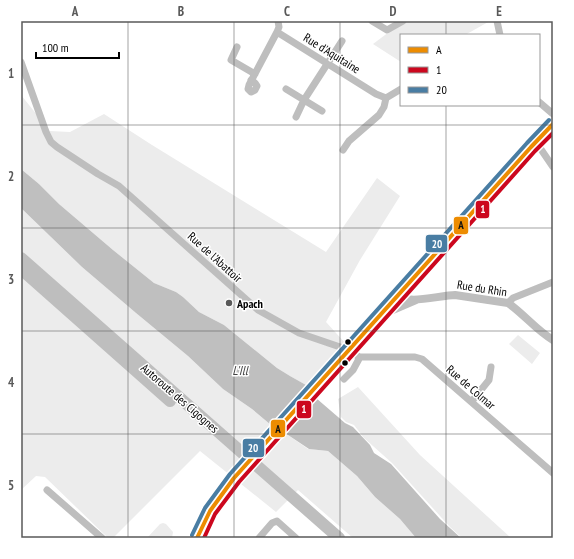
<svg xmlns="http://www.w3.org/2000/svg" width="574" height="559" font-family="'PT Sans Narrow',sans-serif">
<style>
.green{fill:#ececec}
.water{fill:#bfbfbf}
.lines{fill:none;stroke-linecap:round;stroke-linejoin:round}
.minor{stroke:#bebebe;stroke-width:7}
.tertiary{stroke:#bebebe;stroke-width:8}
.secondary{stroke:#b8b8b8;stroke-width:9}
.motorway{stroke:#bebebe;stroke-width:12}
.bus-1-casing{stroke:#fff;stroke-width:7}
.bus-2-casing{stroke:#fff;stroke-width:7}
.bus-3-casing{stroke:#fff;stroke-width:7}
.bus-1{stroke:#ed8c01;stroke-width:4}
.bus-2{stroke:#cc071e;stroke-width:4}
.bus-3{stroke:#497da3;stroke-width:4}
.grid{fill:none;stroke:#595959;stroke-width:1;stroke-opacity:0.55}
.poi-dot{fill:#595959;stroke:#fff;stroke-width:1.5}
.bus-dot{fill:#000;stroke:#fff;stroke-width:1.5}
.labels{text-anchor:middle;dominant-baseline:central;stroke-width:3;stroke-linejoin:round;paint-order:stroke}
.street-label{font-size:12px;fill:#000;stroke:#fff}
.poi-label{font-size:12px;font-weight:bold;fill:#000;stroke:#fff;text-anchor:start}
.water-label{font-size:13px;font-style:italic;fill:#444;stroke:#fff}
.line-badge{stroke:#fff;stroke-width:1.5}
.badge-label{font-size:11px;text-anchor:middle;font-weight:bold;fill:#fff}
.pale-badge-label{font-size:11px;text-anchor:middle;font-weight:bold;fill:#111}
.neatline{fill:none;stroke:#595959;stroke-width:1.5}
.grid-label{font-size:13px;text-anchor:middle;font-weight:bold;fill:#595959}
</style>
<rect width="100%" height="100%" fill="#fff"/>
<path class="green" d="M409,21H490L465,35H401V62L373,44L389,32Z
M21,95L50,131L70,132L104,114L152,145L326,252L377,178L400,196L360,260L326,322L347,345L306,385L290,376L277,368L224,325L199,312L183,297L176,292L154,283L113,250L59,204L39,184L21,169Z
M21,208L82,267L136,313L188,356L223,389L252,409L271,425L285,433L308,449L328,451L357,476L375,497L400,519L416,538H353L298,490L276,512L200,451L113,538H108L45,477L36,476L21,490Z
M518,335L540,353L532,364L509,344Z
M358,387L420,455L511,538H462L450,527L392,463L364,438L354,425L346,422L341,417L338,399Z
M163,523L166,524L173,532L172,538H147L160,524Z"/>
<path class="water" d="M21,169L39,184L59,204L113,250L154,283L176,292L183,297L199,312L224,325L277,368L290,376L306,385L316,398L345,423L353,427L370,445L374,453L391,464L440,519L461,538H416L400,519L375,497L357,476L328,451L309,449L285,433L271,425L252,409L223,389L188,356L136,313L82,267L21,208Z"/>
<g class="lines">
<path class="minor" d="M278,21L279,27L277,32L376,94L386,98
M372,21L387,30L403,21
M497,21L500,35
M237,47L231,60L255,74
M21,62L46,132L51,142L57,147L98,174L119,186L258,310L299,333L343,348C349,350 354,355 360,357H415L422,359L553,473
M251,80L255,83L257,86L255,90L251,92L248,89L249,85L277,32
M286,89L322,111
M539,102L553,114
M296,117L304,100L342,41
M536,142L553,167
M343,150L349,141L379,115L384,107L386,98L401,89
M508,303L513,298L553,282
M344,379L353,370L360,357
M472,401L489,380L491,367
M47,490L102,538
M259,538L272,523L277,521L296,538"/>
<path class="tertiary" d="M401,292C403,295 405,297 408,299C417,302 444,295 455,295L508,303C524,314 536,330 553,340
M381,315L416,300"/>
<path class="secondary" d="M197,538L210,511L234,478L531,147L553,124"/>
<path class="motorway" d="M21,258L339,538
M21,269L170,401"/>
<defs>
<path id="bus-1" d="M197,538L210,511L234,478L531,147L553,124"/>
<path id="bus-2" d="M204,538L215,514L239,482L535,151L553,133"/>
<path id="bus-3" d="M192,535L205,508L230,474L527,143L549,120"/>
</defs>
<use href="#bus-1" class="bus-1-casing"/>
<use href="#bus-2" class="bus-2-casing"/>
<use href="#bus-3" class="bus-3-casing"/>
<use href="#bus-1" class="bus-1"/>
<use href="#bus-2" class="bus-2"/>
<use href="#bus-3" class="bus-3"/>
</g>
<path class="grid" d="M128,21V538M234,21V538M340,21V538M446,21V35M446,105V538M21,125H553M21,228H553M21,331H553M21,434H553"/>
<circle class="poi-dot" cx="229" cy="303" r="4"/>
<g class="bus-dot">
<circle cx="348" cy="342" r="3.5"/>
<circle cx="345" cy="363" r="3.5"/>
</g>
<g class="labels">
<g class="street-label">
<text transform="translate(332 53) rotate(32)">Rue d'Aquitaine</text>
<text transform="translate(215 257) rotate(42)">Rue de l'Abattoir</text>
<text transform="translate(482 288) rotate(9)">Rue du Rhin</text>
<text transform="translate(471 387) rotate(41)">Rue de Colmar</text>
<text transform="translate(180 398) rotate(41)">Autoroute des Cigognes</text>
</g>
<g class="poi-label">
<text x="237" y="303">Apach</text>
</g>
<g class="water-label">
<text x="240" y="370">L'Ill</text>
</g>
</g>
<g class="line-badge">
<rect x="475" y="200" width="15" height="19" rx="4" fill="#cc071e"/>
<rect x="453" y="216" width="16" height="19" rx="4" fill="#ed8c01"/>
<rect x="425" y="234" width="23" height="19" rx="4" fill="#497da3"/>
<rect x="296" y="400" width="16" height="19" rx="4" fill="#cc071e"/>
<rect x="270" y="419" width="16" height="19" rx="4" fill="#ed8c01"/>
<rect x="242" y="438" width="23" height="20" rx="4" fill="#497da3"/>
</g>
<g class="badge-label">
<text x="483" y="213">1</text>
<text x="437" y="248">20</text>
<text x="304" y="413">1</text>
<text x="253" y="452">20</text>
</g>
<g class="pale-badge-label">
<text x="461" y="229">A</text>
<text x="278" y="433">A</text>
</g>
<rect width="574" height="559" fill="none" stroke="#ffffff" stroke-width="44"/>
<rect x="400" y="34" width="140" height="72" fill="#ffffff" stroke="#999999"/>
<rect x="408" y="47" width="20" height="6" fill="#ed8c01" stroke="#999999"/>
<text x="436" y="54" font-size="12" fill="#000000">A</text>
<rect x="408" y="67" width="20" height="6" fill="#cc071e" stroke="#999999"/>
<text x="436" y="74" font-size="12" fill="#000000">1</text>
<rect x="408" y="87" width="20" height="6" fill="#497da3" stroke="#999999"/>
<text x="436" y="94" font-size="12" fill="#000000">20</text>
<path d="M36 52v6h83v-6" fill="none" stroke="#000000" stroke-width="2"/>
<text x="42" y="52" font-size="12" fill="#000000" stroke="#ffffff" stroke-width="3" paint-order="stroke">100 m</text>
<rect x="22" y="22" width="530" height="515" class="neatline"/>
<g class="grid-label">
<text x="75" y="16">A</text>
<text x="181" y="16">B</text>
<text x="287" y="16">C</text>
<text x="393" y="16">D</text>
<text x="499" y="16">E</text>
<text x="11" y="78">1</text>
<text x="11" y="181">2</text>
<text x="11" y="284">3</text>
<text x="11" y="387">4</text>
<text x="11" y="490">5</text>
</g>
</svg>
